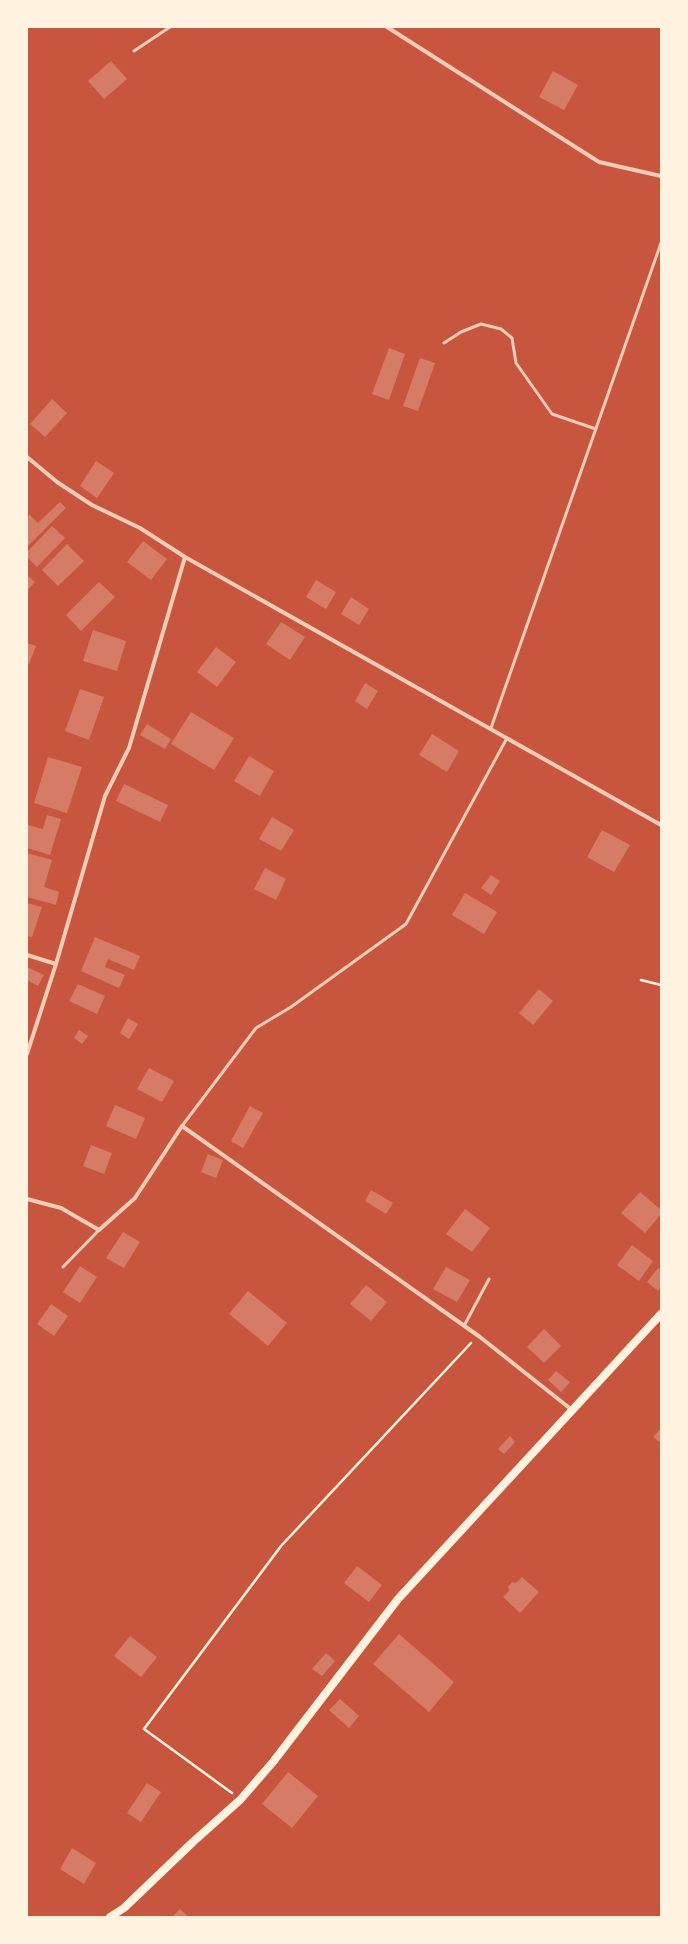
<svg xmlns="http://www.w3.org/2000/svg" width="688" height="1944" font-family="Merriweather,serif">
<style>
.building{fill:#d67c66}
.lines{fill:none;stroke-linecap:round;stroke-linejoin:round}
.path{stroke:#fff3e0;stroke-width:2.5}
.service{stroke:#f1ccb7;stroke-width:3}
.minor{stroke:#f1ccb7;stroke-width:4}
.secondary{stroke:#fff3e0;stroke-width:8}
</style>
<rect width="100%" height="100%" fill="#c8553d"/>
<path class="building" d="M111,61L127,79L104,99L88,81Z
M553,71L578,85L564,110L539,97Z
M389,348L405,354L389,400L372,394Z
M420,358L435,363L418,411L403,406Z
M52,399L67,413L45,437L30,424Z
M96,461L114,473L97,498L80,486Z
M60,502L66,508L27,547V517L30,515L38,523Z
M52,526L65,538L37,567L27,557V552Z
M143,541L167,559L151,580L127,562Z
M67,544L84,561L58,586L42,570Z
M27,575L35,582L27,591Z
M316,580L336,592L326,609L306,597Z
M99,582L115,597L81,631L66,615Z
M351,597L369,609L359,625L341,614Z
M281,622L305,637L290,660L266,644Z
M93,630L126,641L117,671L83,661Z
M27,643L36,646L29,664L27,663Z
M216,647L236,662L217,687L197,672Z
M365,683L378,691L367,709L355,701Z
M80,689L104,697L89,740L65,731Z
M191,712L234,738L214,770L171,744Z
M147,724L171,739L165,749L140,735Z
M432,734L459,751L447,772L419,755Z
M249,756L274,771L260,796L234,781Z
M48,757L82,767L67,813L34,803Z
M124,784L168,805L160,822L116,801Z
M47,815L61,819L50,855L27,848L28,825L43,829Z
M272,817L294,830L281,851L259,839Z
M602,830L630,845L614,872L587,857Z
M27,853L52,860L44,887L59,892L56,905L27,897Z
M265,868L286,879L276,900L254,889Z
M491,875L500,881L491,895L481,888Z
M465,893L497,912L484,934L452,915Z
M27,903L42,907L32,937L27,936Z
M95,937L140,956L134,970L108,959L105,967L125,975L119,988L81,971Z
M27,967L44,975L38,986L27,980Z
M78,984L105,996L97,1014L69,1001Z
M539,989L553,1001L533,1025L519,1013Z
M128,1018L138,1024L129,1039L120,1033Z
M79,1030L88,1036L82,1044L74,1038Z
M149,1068L174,1081L162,1102L137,1089Z
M115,1105L145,1118L136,1139L106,1126Z
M250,1106L263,1113L243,1148L231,1141Z
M91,1145L112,1153L104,1174L83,1166Z
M208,1154L223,1160L216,1178L201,1172Z
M371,1190L393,1203L386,1214L365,1201Z
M640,1192L661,1210V1214L645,1233L621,1213Z
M465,1209L490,1228L472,1252L446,1234Z
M123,1232L140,1242L124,1268L106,1258Z
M632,1245L653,1261L639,1281L617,1265Z
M80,1266L97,1277L80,1303L63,1292Z
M446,1267L470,1280L457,1302L433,1289Z
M658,1268L661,1270V1287L658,1291L647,1282Z
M366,1285L387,1302L371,1321L350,1304Z
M248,1291L287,1323L268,1346L229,1314Z
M51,1304L68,1316L54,1336L37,1324Z
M544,1329L561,1346L544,1363L527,1347Z
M556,1371L570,1382L561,1392L548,1380Z
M661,1428V1443L653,1437Z
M510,1436L515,1442L504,1454L498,1449Z
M357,1566L382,1585L369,1602L344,1583Z
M522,1577L539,1592L520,1613L503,1597L509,1591L508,1587L512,1582L516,1583Z
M399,1634L454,1682L429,1712L373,1664Z
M130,1636L157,1657L141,1677L114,1656Z
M326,1653L335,1661L322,1676L312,1669Z
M340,1699L359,1716L349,1728L329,1710Z
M288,1772L318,1796L292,1828L262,1804Z
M147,1783L161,1792L141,1822L127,1813Z
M72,1848L96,1863L84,1884L60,1869Z
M180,1909L189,1917H172Z"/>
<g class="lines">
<path class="path" d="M641,980L661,985
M232,1793L144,1729L281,1546L471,1343"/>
<path class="service" d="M134,51L170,27
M444,343L461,332L481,324L501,329L512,338L516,363L552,414L596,429
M491,728L661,243
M182,1126L256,1028L291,1007L406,924L507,738
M63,1267L99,1230
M464,1326L489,1279"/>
<path class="minor" d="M387,27L599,162L661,176
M27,457L57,482L92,505L140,528L185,557L661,825
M27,955L56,964
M27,1054L56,964L105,796L129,748L185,557
M27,1199L61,1208L99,1230L135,1198L182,1126L480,1337L572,1410"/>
<path class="secondary" d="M110,1917L124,1908L194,1841L240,1800L273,1762L398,1599L661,1314"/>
</g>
<rect width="688" height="1944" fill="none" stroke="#fff3e0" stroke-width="56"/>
</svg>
